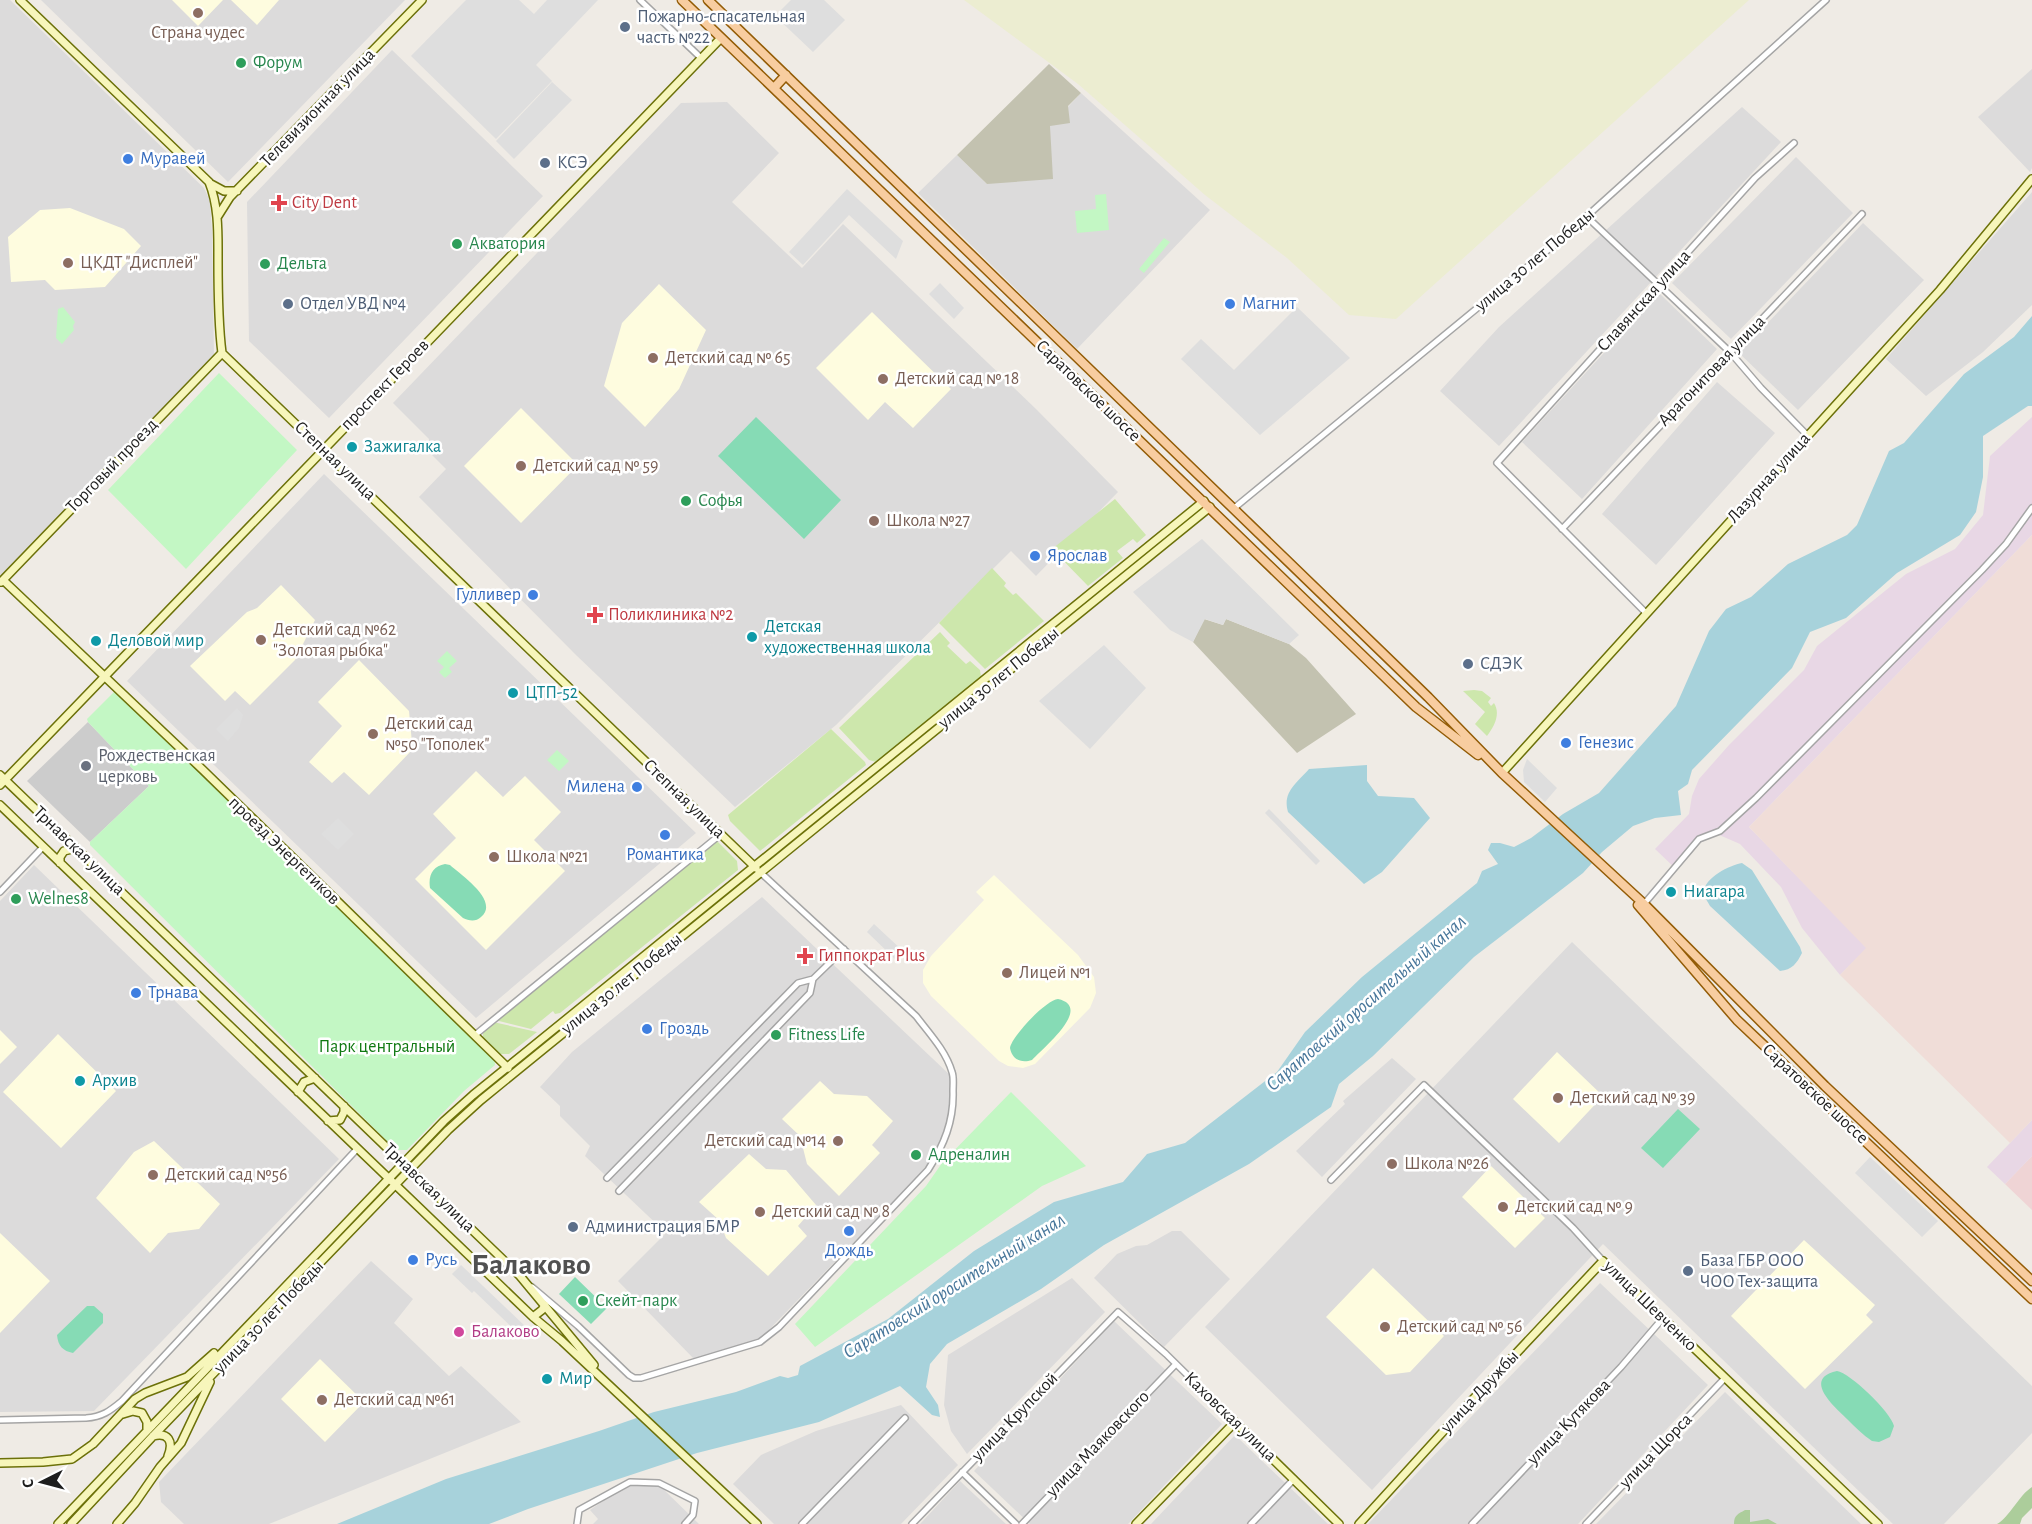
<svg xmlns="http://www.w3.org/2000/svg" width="2032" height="1524" font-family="'Alegreya Sans',sans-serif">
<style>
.residential{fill:#dcdbdb}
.commercial{fill:#efd4d5}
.industrial{fill:#e8d7e5}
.education{fill:#fefcdf}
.religious{fill:#ccc}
.military{fill:#f0ddd8}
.construction{fill:#c3c2b0}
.farmland{fill:#ecedd1}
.grass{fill:#cde7ac}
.forest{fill:#accd9b}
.park{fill:#c3f7c4}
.pitch{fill:#86dbb5}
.parking{fill:#dedede}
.water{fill:#a7d2db}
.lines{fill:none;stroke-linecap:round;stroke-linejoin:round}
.street-casing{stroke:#a5a5a5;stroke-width:8}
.secondary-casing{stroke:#6c7109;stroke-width:10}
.primary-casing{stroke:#935c06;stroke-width:11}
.street{stroke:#fff;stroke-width:5}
.secondary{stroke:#f7f6bb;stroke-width:7}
.primary{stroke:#f8cda0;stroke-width:8}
.education-dot{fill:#8d6e63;stroke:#fff;stroke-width:2}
.service-dot{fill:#5c6f8a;stroke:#fff;stroke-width:2}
.leisure-dot{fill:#2e9e5b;stroke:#fff;stroke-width:2}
.shop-dot{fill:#3f7fe0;stroke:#fff;stroke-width:2}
.health-dot{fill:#e0444e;stroke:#fff;stroke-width:2}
.culture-dot{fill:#0f9aa8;stroke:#fff;stroke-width:2}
.worship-dot{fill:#6b7280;stroke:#fff;stroke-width:2}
.hotel-dot{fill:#d1479c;stroke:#fff;stroke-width:2}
.labels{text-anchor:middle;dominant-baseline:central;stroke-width:5;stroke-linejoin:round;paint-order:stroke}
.service-label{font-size:18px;fill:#4e5e75;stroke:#fff;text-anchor:start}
.education-label{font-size:18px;fill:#785e54;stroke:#fff;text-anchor:start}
.leisure-label{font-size:18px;fill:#27864d;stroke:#fff;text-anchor:start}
.street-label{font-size:18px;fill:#1e1e1e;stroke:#fff}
.shop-label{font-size:18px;fill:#366cbe;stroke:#fff;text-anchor:start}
.health-label{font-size:18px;fill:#be3a42;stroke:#fff;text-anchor:start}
.culture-label{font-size:18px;fill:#0d838f;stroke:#fff;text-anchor:start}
.worship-label{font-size:18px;fill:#5b616d;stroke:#fff;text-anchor:start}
.park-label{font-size:18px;fill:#107912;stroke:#fff}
.hotel-label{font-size:18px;fill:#b23c85;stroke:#fff;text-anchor:start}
.water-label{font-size:20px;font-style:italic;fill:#48779b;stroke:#fff}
.town-label{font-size:30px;font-weight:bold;fill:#515151;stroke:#fff}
</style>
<rect width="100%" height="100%" fill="#efebe5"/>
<path class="residential" d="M0,0H10L204,188L210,201L212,232L214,356L0,581Z
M41,0H405L228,182Z
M392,50L543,196L329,418L249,341L247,202Z
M2032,69V168L2030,172L1978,117Z
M1081,93L1210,210L1077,349L918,193L957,155L987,184L1049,144L1050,126Z
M727,102L779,153L732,202L802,268L843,224L1036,409L1118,492L1036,576L1011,551L836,725L735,807L576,655L419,497L446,469L428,451L429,439L393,403L681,103Z
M1742,107L1781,142L1499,446L1440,391L1499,327Z
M1796,157L1853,213L1731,339L1672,283Z
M2032,192V305L1983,352L1926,396L1886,359Z
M1863,223L1924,280L1798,410L1739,353Z
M1659,293L1717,349L1582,499L1522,442Z
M1717,382L1775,433L1656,565L1602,514Z
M324,474L696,833L476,1018L127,681Z
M34,865L339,1159L94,1411L0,1412V901Z
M762,897L951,1076L949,1123L935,1154L918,1176L761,1338L694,1359L618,1281L666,1233L585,1156L590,1146L560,1116V1106L540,1087L572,1052Z
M1572,942L2032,1386V1433L1944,1524H1893L1603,1244L1372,1490L1205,1327Z
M1392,1058L1416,1079L1322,1177L1296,1151L1345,1104L1343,1101Z
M1172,1231H1181L1230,1279L1164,1347L1094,1278L1117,1254L1136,1246L1147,1245Z
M371,1261L413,1299L394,1323L449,1376L461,1366L521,1422L269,1524H184L161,1502L159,1482Z
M1072,1278L1105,1312L967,1454L951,1431L944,1405L948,1355Z
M1600,1283L1708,1385L1578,1524H1368Z
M1114,1321L1222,1424L1128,1524H1030L974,1471Z
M1725,1392L1861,1524H1596Z
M901,1405L958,1465L901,1524H774L733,1484L761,1455L816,1431Z
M1235,1435L1328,1524H1151Z
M960,1481L1006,1524H920Z
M633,1484L659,1485L699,1524H593L598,1519L590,1510L619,1490Z"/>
<path class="commercial" d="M2032,1156V1210L2005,1184Z"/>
<path class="industrial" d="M2032,417V535L1749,827L1867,948L1840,975L1802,928L1781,887L1740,844L1717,834L1698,844L1676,869L1655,849L1689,814L1692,796L1699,779L1729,745L1804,670L1817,646L1906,574L1955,549L1983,515L1990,456Z
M2032,1120V1156L2005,1184L1987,1167Z"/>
<path class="education" d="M172,0H223L198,26Z
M231,0H279L257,25Z
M70,208L124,229L141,246L105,287L55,290L45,280L11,282L8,237L40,210Z
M659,284L706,330L679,389L645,427L604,386L622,323Z
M872,312L951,389L913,428L885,402L868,420L816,368Z
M521,408L578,465L521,523L464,466Z
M281,585L315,620L295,660L250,705L235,691L225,701L190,666L247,612L257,608Z
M359,660L409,711L412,743V750L369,795L344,772L332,783L309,762L342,726L318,702Z
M476,771L503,797L525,776L561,812L534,840L565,871L486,950L415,879L456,838L433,814Z
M994,875L1078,955L1094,977L1096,993L1090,1008L1035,1064L1023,1068L1008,1066L999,1061L931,996L923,983V970L931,956L984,900L976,892Z
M0,1030L17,1047L0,1064Z
M58,1034L116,1091L61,1148L3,1092Z
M1557,1052L1603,1096L1559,1143L1513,1099Z
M820,1081L834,1094L867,1096L893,1121L872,1145L880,1153L839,1196L807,1164L800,1136L782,1119Z
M154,1141L220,1204L199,1229L168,1233L150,1253L96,1198L134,1152Z
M749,1154L766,1169L786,1170L816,1205L798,1226L807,1236L768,1276L726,1238L719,1220L699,1202Z
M1491,1166L1545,1218L1515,1248L1462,1197Z
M0,1233L50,1281L0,1333Z
M1804,1240L1875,1305L1866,1315L1873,1322L1805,1389L1731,1316Z
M1373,1268L1444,1336L1410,1372L1386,1375L1326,1317Z
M320,1359L364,1402L325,1442L281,1399Z"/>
<path class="religious" d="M88,722L149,786L90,842L27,781Z"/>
<path class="military" d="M2032,535V1120L2010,1143L1842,977L1840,975L1866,948L1749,827Z"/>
<path class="construction" d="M1049,64L1081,93L1068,106L1070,123L1050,126L1053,179L987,184L957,155Z
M1204,619L1223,625L1226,619L1289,644L1306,658L1356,714L1297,753L1193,642Z"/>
<path class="farmland" d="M964,0H1749L1396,319L1349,315L1287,258L1205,195L1078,84Z"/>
<path class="grass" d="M1115,499L1146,535L1137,543L1133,539L1117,551L1123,558L1088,586L1052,549Z
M992,568L1006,583L1004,586L1013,595L1016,593L1044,621L985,669L939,623Z
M940,632L950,643L947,646L966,664L970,661L980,670L981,677L876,762L869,760L839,728Z
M1474,690L1482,691L1491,698L1488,702L1491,706L1494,703C1501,714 1494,727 1487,736L1475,724L1485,712L1463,691Z
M831,729L865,762L866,765L760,851L730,821L728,815Z
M717,841L737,861L738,870L560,1013L555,1014L553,1011L531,1029L495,1020Z
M493,1022L537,1032L509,1054H499L483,1037V1033Z"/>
<path class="forest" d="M2032,1487V1508L2022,1518L2020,1524H1997C2009,1518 2019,1495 2032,1487Z
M1745,1510H1750V1522L1768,1519L1777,1524H1734C1734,1515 1738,1514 1745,1510Z"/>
<path class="park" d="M1106,194L1109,230L1077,233L1075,211L1096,209L1095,195Z
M1164,238L1170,242L1144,273L1139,269Z
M63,307L75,322L73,326L74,330L62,344L56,338L58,309Z
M219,373L297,450L186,569L108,490Z
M447,651L457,661L449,668L452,672L445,678L439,672L444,667L437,661Z
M116,690L494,1057L495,1065L464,1091L407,1150H396L90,845V842L149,786L88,722L87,719Z
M557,750L569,761L559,771L547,760Z
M1011,1092L1086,1166L1042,1186L815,1347L795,1324L926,1186L942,1163Z"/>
<path class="pitch" d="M756,417L841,500L804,539L718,456Z
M445,864L450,865C461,875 500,901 481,917C476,922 469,921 463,918L430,888C428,875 433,866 445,864Z
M1058,999C1094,1007 1042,1049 1032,1060C1021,1064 1012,1059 1010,1048C1012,1036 1046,1000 1058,999Z
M1678,1109L1700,1129L1663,1168L1641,1148Z
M575,1277L607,1308L591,1324L559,1294Z
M87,1306H94L103,1314V1323L73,1353C63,1351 58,1346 57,1335Z
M1837,1371C1850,1373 1891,1412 1894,1426L1890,1437L1879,1442L1872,1441C1863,1435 1855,1427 1847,1419C1836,1408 1801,1379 1837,1371Z"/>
<path class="parking" d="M466,0H519L534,14L547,0H598L536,65L552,81L496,139L411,56Z
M791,0H824L845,20L813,52L775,16Z
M552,82L572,100L514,159L496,141Z
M847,189L903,241L896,259L849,215L803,265L789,252Z
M940,283L964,308L954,319L929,294Z
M1297,307L1350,358L1260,435L1181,359L1201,339L1234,370Z
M1202,539L1299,635L1289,644L1226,619L1223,625L1205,619L1193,642L1170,630L1133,592Z
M1104,645L1146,688L1090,749L1039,701Z
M237,708L243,715L239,728L228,741L216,729Z
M1527,759L1557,788L1545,802L1524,782L1523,770Z
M1269,809L1320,861L1316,865L1265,813Z
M338,818L354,834L338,850L321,834Z
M874,924L903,951L895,959L867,932Z
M1870,1157L1938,1221L1922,1237L1855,1173Z
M461,1265L527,1328L520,1335L474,1291L472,1293L452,1274Z"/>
<path class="water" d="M2032,316V406H2028L1983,436V477L1976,512L1960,535L1897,573L1846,618L1810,632L1792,668L1692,770L1688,784L1678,791L1681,815L1655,818L1633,826L1602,852L1583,873L1474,957L1373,1056L1339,1084L1331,1107L1249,1164L1104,1245L1041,1289L947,1344L930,1364L926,1387L938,1405L940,1417L932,1415L900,1386L819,1422L697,1453L528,1509L489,1524H337L446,1479L599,1431L654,1412L736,1392L780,1376L788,1378L798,1375L800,1366L888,1319L974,1251L1054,1202L1123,1182L1147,1154L1185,1143L1277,1072L1305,1032L1362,977L1477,883L1482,871L1498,864L1488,850L1491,843H1500L1514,847L1531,838L1563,814L1599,793L1676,706L1709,631L1726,609L1751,597L1788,564L1847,535L1857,525L1889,451L1904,443L1964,374L2014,337Z
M1367,765V781L1378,796L1414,798L1430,818L1382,872L1364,884L1288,812C1282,792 1297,783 1309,769Z
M1742,863L1752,870L1800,947L1802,953C1797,963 1792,970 1780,971L1710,906C1708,902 1704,897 1704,892C1704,878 1730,865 1742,863Z"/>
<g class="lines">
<defs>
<path id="street" d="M640,0L701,58
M1586,216L1730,352L1761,388L1808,436
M1233,509L1566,235L1826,0
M1562,529L1862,214
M1646,613L1497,463L1755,178L1794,143
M0,892L43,847
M1644,904L1699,839L1720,831L1756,798L1982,570L2006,544L2032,508
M475,1035L721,834
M607,1178L798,983L813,979
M1331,1180L1424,1085L1573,1228L1603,1261
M619,1191L810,993L813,979L844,949
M532,1287L578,1326L629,1375L634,1378H641L760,1342L779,1327L928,1170C944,1145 954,1121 953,1091C953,1085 954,1077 952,1072C946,1051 929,1033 916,1016L760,872
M0,1420L86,1418C102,1417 110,1411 122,1401L357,1149
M962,1472L1016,1524
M577,1524L579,1510L630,1482L659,1483L695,1501L693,1515L685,1524
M802,1524L905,1418
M912,1524L1118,1312L1166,1354L1235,1422
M1022,1524L1175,1365
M1251,1524L1294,1479
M1472,1524L1621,1367L1663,1318
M1586,1524L1725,1378"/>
<path id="secondary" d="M20,0L209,182C219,207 218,234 218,260C218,291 218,322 222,353L756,868
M211,184L224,191H237
M218,216L230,197L422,0
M3,580L203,770L508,1068
M1,582L222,353
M1502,773L1940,290L2032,179
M0,775L520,1276L594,1365
M0,785L721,38
M0,805L533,1317L562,1341L757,1524
M60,863V857L64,851L76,848
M298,1092L304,1082L315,1078
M328,1121L340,1120L344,1112V1106
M533,1317L542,1310L545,1305
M123,1414L133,1411L142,1413L147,1422V1429
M153,1436C168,1432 174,1441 168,1456
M0,1463L43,1462L72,1459L93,1444L135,1399L145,1393L187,1377L214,1353
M58,1524L444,1121L473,1095L1204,501
M71,1524L153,1436L448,1130L481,1100L1210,507
M117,1524L135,1503L160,1467L181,1443L210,1382
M1136,1524L1235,1422L1339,1524
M1359,1524L1460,1413L1603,1261L1878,1524"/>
<path id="primary" d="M682,0L1416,707L1478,755
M708,0L1428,697L1502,773L1644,904L1825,1086L2032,1281
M774,88L786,75
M1638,905L1737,1020L2032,1299"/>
</defs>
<use href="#street" class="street-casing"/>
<use href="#secondary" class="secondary-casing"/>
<use href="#primary" class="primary-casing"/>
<use href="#street" class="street"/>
<use href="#secondary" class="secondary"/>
<use href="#primary" class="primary"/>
</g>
<g class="education-dot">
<circle cx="198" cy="13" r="6"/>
<circle cx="68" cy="263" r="6"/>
<circle cx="653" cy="358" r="6"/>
<circle cx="883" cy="379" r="6"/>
<circle cx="521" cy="466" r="6"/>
<circle cx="874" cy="521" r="6"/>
<circle cx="261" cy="640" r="6"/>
<circle cx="373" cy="734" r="6"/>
<circle cx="494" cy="857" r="6"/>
<circle cx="1007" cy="973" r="6"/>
<circle cx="1558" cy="1098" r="6"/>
<circle cx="838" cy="1141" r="6"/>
<circle cx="1392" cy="1164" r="6"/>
<circle cx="153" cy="1175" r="6"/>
<circle cx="1503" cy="1207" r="6"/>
<circle cx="760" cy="1212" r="6"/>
<circle cx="1385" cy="1327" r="6"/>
<circle cx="322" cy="1400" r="6"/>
</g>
<g class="service-dot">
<circle cx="625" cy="27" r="6"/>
<circle cx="545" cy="163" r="6"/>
<circle cx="288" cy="304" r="6"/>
<circle cx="1468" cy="664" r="6"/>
<circle cx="573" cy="1227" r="6"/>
<circle cx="1688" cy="1271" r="6"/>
</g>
<g class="leisure-dot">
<circle cx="241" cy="63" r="6"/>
<circle cx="457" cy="244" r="6"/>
<circle cx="265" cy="264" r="6"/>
<circle cx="686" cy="501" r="6"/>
<circle cx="16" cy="899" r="6"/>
<circle cx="776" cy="1035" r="6"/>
<circle cx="916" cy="1155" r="6"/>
<circle cx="583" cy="1301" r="6"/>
</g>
<g class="shop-dot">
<circle cx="128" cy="159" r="6"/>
<circle cx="1230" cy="304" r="6"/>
<circle cx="1035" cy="556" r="6"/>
<circle cx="533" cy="595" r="6"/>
<circle cx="1566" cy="743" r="6"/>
<circle cx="637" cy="787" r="6"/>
<circle cx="665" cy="835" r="6"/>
<circle cx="136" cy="993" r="6"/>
<circle cx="647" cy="1029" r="6"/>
<circle cx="849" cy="1231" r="6"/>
<circle cx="413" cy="1260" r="6"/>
</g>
<g class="health-dot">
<path d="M276 194h6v6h6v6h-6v6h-6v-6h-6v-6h6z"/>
<path d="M592 606h6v6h6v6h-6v6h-6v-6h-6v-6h6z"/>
<path d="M802 947h6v6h6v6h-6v6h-6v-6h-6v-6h6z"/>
</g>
<g class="culture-dot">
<circle cx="352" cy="447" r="6"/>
<circle cx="752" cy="637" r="6"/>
<circle cx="96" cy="641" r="6"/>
<circle cx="513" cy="693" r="6"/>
<circle cx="1671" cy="892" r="6"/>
<circle cx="80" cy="1081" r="6"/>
<circle cx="547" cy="1379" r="6"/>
</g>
<circle class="worship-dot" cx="86" cy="766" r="6"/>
<circle class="hotel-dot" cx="459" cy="1332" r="6"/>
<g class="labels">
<g class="service-label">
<text x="637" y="17">Пожарно-спасательная<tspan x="637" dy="21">часть №22</tspan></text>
<text x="557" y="163">КСЭ</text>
<text x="300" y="304">Отдел УВД №4</text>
<text x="1480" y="664">СДЭК</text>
<text x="585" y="1227">Администрация БМР</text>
<text x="1700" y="1261">База ГБР ООО<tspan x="1700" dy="21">ЧОО Тех-защита</tspan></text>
</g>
<g class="education-label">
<text x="198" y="33" text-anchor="middle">Страна чудес</text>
<text x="80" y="263">ЦКДТ "Дисплей"</text>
<text x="665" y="358">Детский сад № 65</text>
<text x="895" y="379">Детский сад № 18</text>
<text x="533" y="466">Детский сад № 59</text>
<text x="886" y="521">Школа №27</text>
<text x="273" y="630">Детский сад №62<tspan x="273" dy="21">"Золотая рыбка"</tspan></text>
<text x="385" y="724">Детский сад<tspan x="385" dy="21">№50 "Тополек"</tspan></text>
<text x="506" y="857">Школа №21</text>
<text x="1019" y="973">Лицей №1</text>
<text x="1570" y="1098">Детский сад № 39</text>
<text x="826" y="1141" text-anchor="end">Детский сад №14</text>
<text x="1404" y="1164">Школа №26</text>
<text x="165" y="1175">Детский сад №56</text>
<text x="1515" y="1207">Детский сад № 9</text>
<text x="772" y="1212">Детский сад № 8</text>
<text x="1397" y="1327">Детский сад № 56</text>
<text x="334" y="1400">Детский сад №61</text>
</g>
<g class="leisure-label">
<text x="253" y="63">Форум</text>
<text x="469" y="244">Акватория</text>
<text x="277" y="264">Дельта</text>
<text x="698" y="501">Софья</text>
<text x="28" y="899">Welnes8</text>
<text x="788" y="1035">Fitness Life</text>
<text x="928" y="1155">Адреналин</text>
<text x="595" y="1301">Скейт-парк</text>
</g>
<g class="street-label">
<text transform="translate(318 108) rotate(-46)">Телевизионная улица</text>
<text transform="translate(1535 260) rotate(-40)">улица 30 лет Победы</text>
<text transform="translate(1644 301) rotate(-48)">Славянская улица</text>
<text transform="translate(1712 371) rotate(-46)">Арагонитовая улица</text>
<text transform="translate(385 385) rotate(-46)">проспект Героев</text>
<text transform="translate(1088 391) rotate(44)">Саратовское шоссе</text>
<text transform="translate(335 461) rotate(44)">Степная улица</text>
<text transform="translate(112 466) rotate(-46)">Торговый проезд</text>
<text transform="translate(1769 478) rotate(-48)">Лазурная улица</text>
<text transform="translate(999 678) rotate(-39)">улица 30 лет Победы</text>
<text transform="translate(684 799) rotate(44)">Степная улица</text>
<text transform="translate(79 851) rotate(44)">Трнавская улица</text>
<text transform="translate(284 851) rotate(44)">проезд Энергетиков</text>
<text transform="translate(622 984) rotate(-39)">улица 30 лет Победы</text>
<text transform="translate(1815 1094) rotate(43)">Саратовское шоссе</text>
<text transform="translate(429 1188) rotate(44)">Трнавская улица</text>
<text transform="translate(1650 1306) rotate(44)">улица Шевченко</text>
<text transform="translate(269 1317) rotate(-46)">улица 30 лет Победы</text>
<text transform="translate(1480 1392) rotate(-47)">улица Дружбы</text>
<text transform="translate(1015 1417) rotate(-46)">улица Крупской</text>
<text transform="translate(1230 1417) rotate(44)">Каховская улица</text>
<text transform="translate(1569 1422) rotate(-46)">улица Кутякова</text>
<text transform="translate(1098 1444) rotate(-46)">улица Маяковского</text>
<text transform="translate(1656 1451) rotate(-46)">улица Щорса</text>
</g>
<g class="shop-label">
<text x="140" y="159">Муравей</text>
<text x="1242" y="304">Магнит</text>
<text x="1047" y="556">Ярослав</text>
<text x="521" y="595" text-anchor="end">Гулливер</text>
<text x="1578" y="743">Генезис</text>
<text x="625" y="787" text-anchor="end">Милена</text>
<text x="665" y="855" text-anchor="middle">Романтика</text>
<text x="148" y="993">Трнава</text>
<text x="659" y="1029">Гроздь</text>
<text x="849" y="1251" text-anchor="middle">Дождь</text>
<text x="425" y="1260">Русь</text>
</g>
<g class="health-label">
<text x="292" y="203">City Dent</text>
<text x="608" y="615">Поликлиника №2</text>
<text x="818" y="956">Гиппократ Plus</text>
</g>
<g class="culture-label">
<text x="364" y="447">Зажигалка</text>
<text x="764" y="627">Детская<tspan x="764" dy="21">художественная школа</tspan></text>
<text x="108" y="641">Деловой мир</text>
<text x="525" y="693">ЦТП-52</text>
<text x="1683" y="892">Ниагара</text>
<text x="92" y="1081">Архив</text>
<text x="559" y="1379">Мир</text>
</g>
<g class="worship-label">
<text x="98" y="756">Рождественская<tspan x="98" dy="21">церковь</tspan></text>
</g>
<g class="park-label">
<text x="387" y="1047">Парк центральный</text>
</g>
<g class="hotel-label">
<text x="471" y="1332">Балаково</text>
</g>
<g class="water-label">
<text transform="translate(1366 1003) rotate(-41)">Саратовский оросительный канал</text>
<text transform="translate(954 1286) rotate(-32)">Саратовский оросительный канал</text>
</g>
<g class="town-label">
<text x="531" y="1265">Балаково</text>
</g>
</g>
<g transform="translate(42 1482) rotate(264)" stroke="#ffffff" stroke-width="4.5" paint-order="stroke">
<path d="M0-4.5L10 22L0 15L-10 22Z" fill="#1e1e1e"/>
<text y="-9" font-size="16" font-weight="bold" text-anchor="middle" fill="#1e1e1e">С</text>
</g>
</svg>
